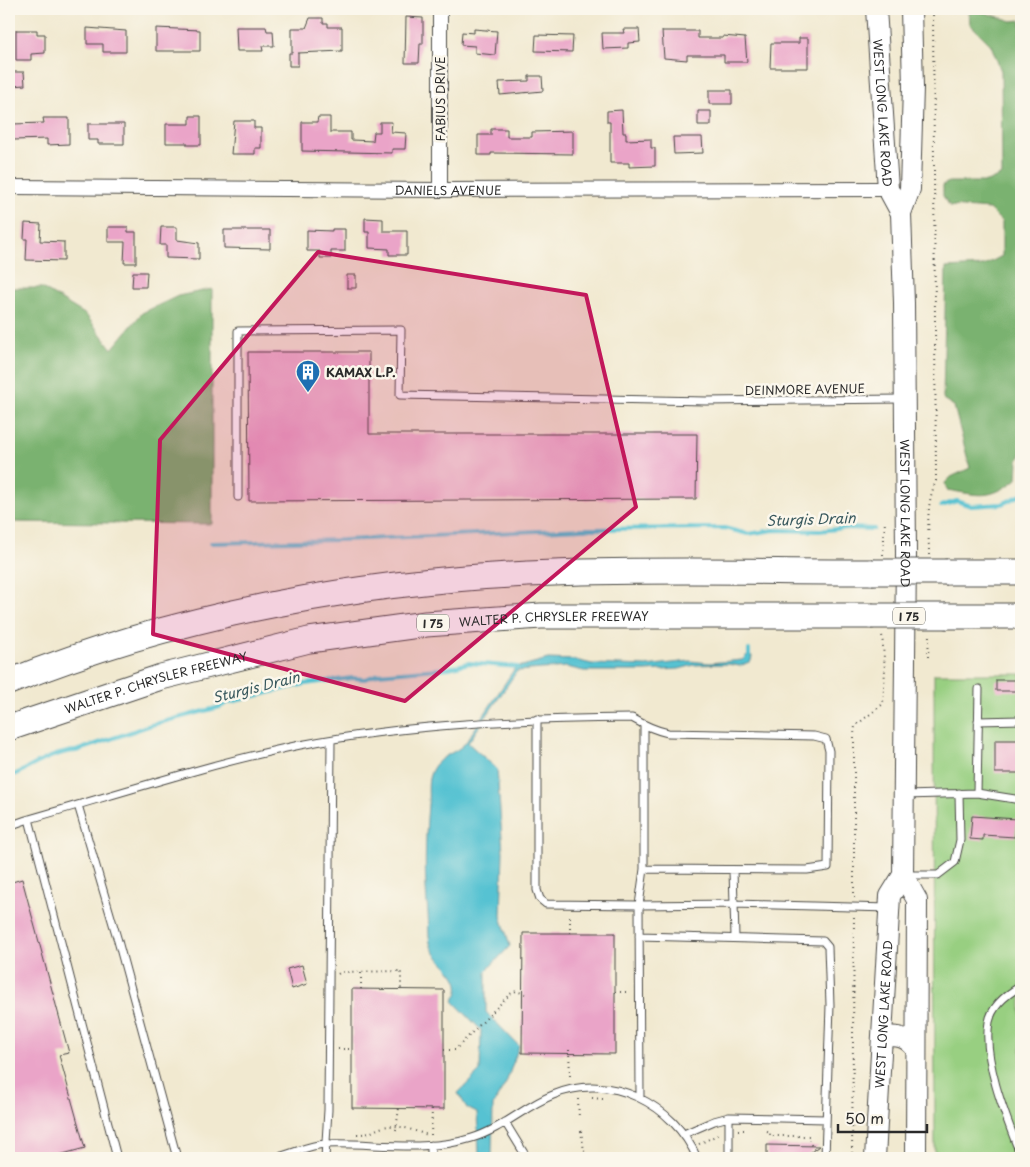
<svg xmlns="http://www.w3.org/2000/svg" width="1030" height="1167" font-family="'Playpen Sans',sans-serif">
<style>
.green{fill:#98cf81;stroke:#627d56}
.forest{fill:#7ab26f;stroke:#526e4d}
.water{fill:#57c2d2;stroke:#41767e}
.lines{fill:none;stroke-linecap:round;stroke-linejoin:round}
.stream{stroke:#57c2d2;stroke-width:4}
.building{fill:#eaa4c8}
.service-casing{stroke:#494844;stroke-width:9}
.minor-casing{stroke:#494844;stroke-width:16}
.secondary-casing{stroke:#494844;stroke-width:22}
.motorway-casing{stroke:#494844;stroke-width:27}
.path{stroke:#494844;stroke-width:2;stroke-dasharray:1 4;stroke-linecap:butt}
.service{stroke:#fff;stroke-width:7}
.minor{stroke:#fff;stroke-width:14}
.secondary{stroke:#fff;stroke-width:20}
.motorway{stroke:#fff;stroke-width:25}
.motorway-bridge-casing{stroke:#494844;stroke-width:27;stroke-linecap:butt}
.motorway-bridge{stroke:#fff;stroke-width:25}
.marked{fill:#c2185b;fill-opacity:0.2;stroke:#c2185b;stroke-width:4;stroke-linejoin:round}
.labels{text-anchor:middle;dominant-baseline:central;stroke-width:5;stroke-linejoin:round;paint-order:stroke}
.shield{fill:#fbf7ec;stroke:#696865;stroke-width:1}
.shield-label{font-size:11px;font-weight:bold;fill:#2b2b2b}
.street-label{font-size:12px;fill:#2b2b2b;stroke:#fbf7ec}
.poi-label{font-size:12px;font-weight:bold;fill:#2b2b2b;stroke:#fbf7ec;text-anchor:start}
.water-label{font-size:14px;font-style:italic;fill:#38585d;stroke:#fbf7ec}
</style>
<rect width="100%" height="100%" fill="#fbf7ec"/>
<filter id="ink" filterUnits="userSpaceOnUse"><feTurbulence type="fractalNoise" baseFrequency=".02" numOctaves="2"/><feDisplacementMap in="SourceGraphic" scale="10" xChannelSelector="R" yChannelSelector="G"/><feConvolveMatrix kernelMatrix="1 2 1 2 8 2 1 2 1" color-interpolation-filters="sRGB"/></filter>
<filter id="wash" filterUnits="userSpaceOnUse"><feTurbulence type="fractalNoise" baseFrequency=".0096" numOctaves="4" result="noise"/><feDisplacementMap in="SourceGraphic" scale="20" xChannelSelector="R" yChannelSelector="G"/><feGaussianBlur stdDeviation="1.12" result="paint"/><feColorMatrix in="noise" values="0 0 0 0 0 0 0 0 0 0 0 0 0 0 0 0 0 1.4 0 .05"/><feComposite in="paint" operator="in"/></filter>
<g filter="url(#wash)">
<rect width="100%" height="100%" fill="#f1e9d0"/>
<path class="green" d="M934,674H1021V1158H935Z"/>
<path class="forest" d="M976,10L1012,21L1021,20V454L1018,461L1017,479C989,501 979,495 947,490L945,483L951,477L970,468L954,406L943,399L946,268L983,266L1002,256V222L989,209L950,206L943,196V185L949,182H987L1002,175L1001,71L991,45L970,24L969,13Z
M9,288H42L86,315L112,349L142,313L178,296L212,289V524L9,522Z"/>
<path class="water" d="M747,655L752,656L751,661L740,666L728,664L694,665L679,669L646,671H584L566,667L517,671L468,743L497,769L503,852L501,916L510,946L486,971V1012L519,1046L506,1083L493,1105L492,1154L495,1158H472L479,1153L477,1113L467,1108L458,1093L480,1071L481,1030L453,1001C472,977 435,964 430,943C428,934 429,923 428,913C424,877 425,842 428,805C429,796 427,783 430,775C437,754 456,755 466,742L515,668L548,659L575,660L592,664L646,666L690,661L709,663L742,660Z"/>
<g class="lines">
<path class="stream" d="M941,506L957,501L971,506L1002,504L1021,495
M211,543L342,540L583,529L724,528L748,534L774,530L819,531L845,528L874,529
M749,655V650
M9,777C31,768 52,752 76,751L151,725L220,707L227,703L305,684L352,678L365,679L378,674L449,668L469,663L518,667"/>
</g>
<g id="blocks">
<path class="building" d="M406,17L423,18V44H420L419,63H405Z
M310,18H323V23H328V27H342V51L298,53V66H289V53H292V28H306Z
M236,27H266L267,31H273L274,46H262L263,51H237Z
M87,28L126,31V52H103V44H87Z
M156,28L200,30V51H156Z
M474,29L497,31L495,55L475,53V46L461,45L462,32L474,33Z
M623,29H639L640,42L628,43V48L603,49L602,33H624Z
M16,30H37V34H45V53L31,54V60H16Z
M662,31H698V38H723V36L745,38L747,62H724V55H687V60L664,58Z
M536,35L573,36L572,52L535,51Z
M799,38H808V68H770L771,43H799Z
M11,72H24L25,85L11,86Z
M529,76H542L543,91L500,95L499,82L529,81Z
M709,90H732V104H709Z
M622,110L623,133H626V140L651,139V148H655V166L629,167V163H610V122H607V111Z
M698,111H711V125H698Z
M190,116H201V145H187V143H166V124H190Z
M318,117H330V132H351V140L373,141L374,132H380V122H392L391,132L406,133L405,149H392V153L302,151V122H317Z
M43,118H69V144L47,145V139L13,140L12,124L44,123Z
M234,121H254V128H261V148H255V154H231Z
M88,124H124V144H98V140H88Z
M491,129H507V137H532V132L573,131V154L491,153V155H478V135H491Z
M673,137H702L703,153L674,154Z
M365,218L383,219V231H407V255H389V249L369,248V232H365Z
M25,223L41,224L40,241L64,242V261L26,260L27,239H24Z
M108,227H128V232H136V263H124L125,242H108Z
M161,227H177V240L199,243V259L166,258V245H160Z
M332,229H345V251H331V258H320V251H307V230L332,231Z
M224,230H270V249L224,248Z
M133,272H147L146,287H132Z
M347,275H356V288H347Z
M248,352H369V434H697L696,499L249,501Z
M996,680H1019V691H996Z
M995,740H1021V773H995Z
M972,816L1017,819L1015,837L983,835V840L970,839Z
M22,879L69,1053L59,1055L85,1148L48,1158H9V883Z
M523,933H615V1054L522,1053Z
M302,965L307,984L292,989L287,969Z
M352,989L444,990V1109L352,1108Z
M767,1145L819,1146L807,1155V1158H767Z"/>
</g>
</g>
<g filter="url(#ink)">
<use href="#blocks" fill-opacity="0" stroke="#494844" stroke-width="1"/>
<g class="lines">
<defs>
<path id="service" d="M238,497V331L401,330L400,395L706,401L902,399
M537,719V890L540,899L546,904L639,905L644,869
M978,721L1021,720
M977,793L979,689
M905,795L977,793L1021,800
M78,805L118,941L177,1158
M29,819L117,1158
M9,826L26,820C117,794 208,764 300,745C409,724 521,719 632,718C644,725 654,730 668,733L814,736L826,739L829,751L828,867L807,870L644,869V725
M733,870L735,937
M906,875H938L955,862L960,840L959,793
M639,936L823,941L828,947L830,1005L825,1158
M1021,986C1007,994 992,1005 989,1022C982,1060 1007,1120 1021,1156
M640,1097L639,905L735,904L889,908
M729,1117V1158
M505,1122L527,1158
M684,1134L714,1121L729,1117L826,1119
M273,1158C290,1155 308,1145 325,1144C373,1142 425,1153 472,1138C502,1129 525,1106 553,1095C610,1071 674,1104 697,1158
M325,1158L328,1110L331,741
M431,1158V1145"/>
<g id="minor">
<path id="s1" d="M9,187L440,190L888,189"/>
<path d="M440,190V9"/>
</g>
<g id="secondary">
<path id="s2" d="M876,9L888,189L901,213"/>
<path id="s3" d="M911,9L913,87L910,189L901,213L904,303L906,553L903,875L917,900L916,1158"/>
<path d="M882,1038C897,1034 907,1037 916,1049"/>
<path id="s4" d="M875,1158L890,896L903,875"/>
</g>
<g id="motorway">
<path d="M947,572H1021"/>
<path d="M947,616H1021"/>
<path d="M9,682C181,613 369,579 554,573C660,569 766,572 872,572"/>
<path id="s5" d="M9,728L161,677L309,640L426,624L541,616H871"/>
</g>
</defs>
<use href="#service" class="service-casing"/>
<use href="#minor" class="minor-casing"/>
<use href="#secondary" class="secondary-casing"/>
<use href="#motorway" class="motorway-casing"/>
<path class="path" d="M883,555L885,521
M929,555C929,529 925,506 936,481L933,9
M928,657L929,635
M854,898V735L855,726L883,704L885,670L882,634
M570,933V913
M338,974L341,972L401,971V989
M361,989V972
M615,992H630
M338,1049H352
M444,1050H455L510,994L516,991L525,994
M569,1050L570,1076
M592,1098L603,1099
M578,1099L579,1118
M396,1130L399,1108
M738,1130H744
M581,1131L585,1157
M767,1131L770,1132V1136H809V1142L815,1150
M357,1134C374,1134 370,1131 383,1127C399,1123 415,1132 429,1135
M431,1135L432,1109
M699,1144L719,1134
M843,1155H852
M852,1158L854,916"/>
<use href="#service" class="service"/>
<use href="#minor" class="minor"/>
<use href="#secondary" class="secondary"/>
<use href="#motorway" class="motorway"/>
<defs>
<path id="motorway-bridge" d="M872,572H947
M871,616H947"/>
</defs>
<use href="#motorway-bridge" class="motorway-bridge-casing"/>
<use href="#motorway-bridge" class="motorway-bridge"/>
</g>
</g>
<path class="marked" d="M318,252L586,295L636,507L405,701L153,634L160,440Z"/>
<defs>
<symbol id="building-pin" viewBox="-11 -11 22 30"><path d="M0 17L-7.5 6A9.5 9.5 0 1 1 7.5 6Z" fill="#1f6fb2" stroke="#fbf7ec"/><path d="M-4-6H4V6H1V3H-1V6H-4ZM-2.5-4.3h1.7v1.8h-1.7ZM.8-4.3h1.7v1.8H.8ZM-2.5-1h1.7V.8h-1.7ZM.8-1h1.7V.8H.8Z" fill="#fff"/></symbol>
</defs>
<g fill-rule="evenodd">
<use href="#building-pin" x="294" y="358" width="28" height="38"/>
</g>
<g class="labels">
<g class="shield">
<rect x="893" y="607.5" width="32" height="17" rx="4"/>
<rect x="417" y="614.5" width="32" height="17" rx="4"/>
</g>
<g class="shield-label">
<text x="909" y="616">I 75</text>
<text x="433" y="623">I 75</text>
</g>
<g class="street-label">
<text transform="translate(440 99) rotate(-90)">FABIUS DRIVE</text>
<text stroke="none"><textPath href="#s2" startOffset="104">WEST LONG LAKE ROAD</textPath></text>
<text stroke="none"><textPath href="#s1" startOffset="439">DANIELS AVENUE</textPath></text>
<text transform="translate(805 389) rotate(-1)">DEINMORE AVENUE</text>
<text stroke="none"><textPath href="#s3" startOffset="506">WEST LONG LAKE ROAD</textPath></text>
<text stroke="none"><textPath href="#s5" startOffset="559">WALTER P. CHRYSLER FREEWAY</textPath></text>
<text stroke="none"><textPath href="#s5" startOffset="154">WALTER P. CHRYSLER FREEWAY</textPath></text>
<text stroke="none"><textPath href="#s4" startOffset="144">WEST LONG LAKE ROAD</textPath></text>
</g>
<g class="poi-label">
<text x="326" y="372">KAMAX L.P.</text>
</g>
<g class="water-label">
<text transform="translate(811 519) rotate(-2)">Sturgis Drain</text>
<text transform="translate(256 687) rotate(-14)">Sturgis Drain</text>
</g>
</g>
<rect width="1030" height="1167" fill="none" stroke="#fbf7ec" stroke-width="30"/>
<path d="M838 1124v8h89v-8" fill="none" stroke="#2b2b2b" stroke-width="2.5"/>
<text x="845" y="1124" font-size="15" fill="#2b2b2b" stroke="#fbf7ec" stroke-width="4" paint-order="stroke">50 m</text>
</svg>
